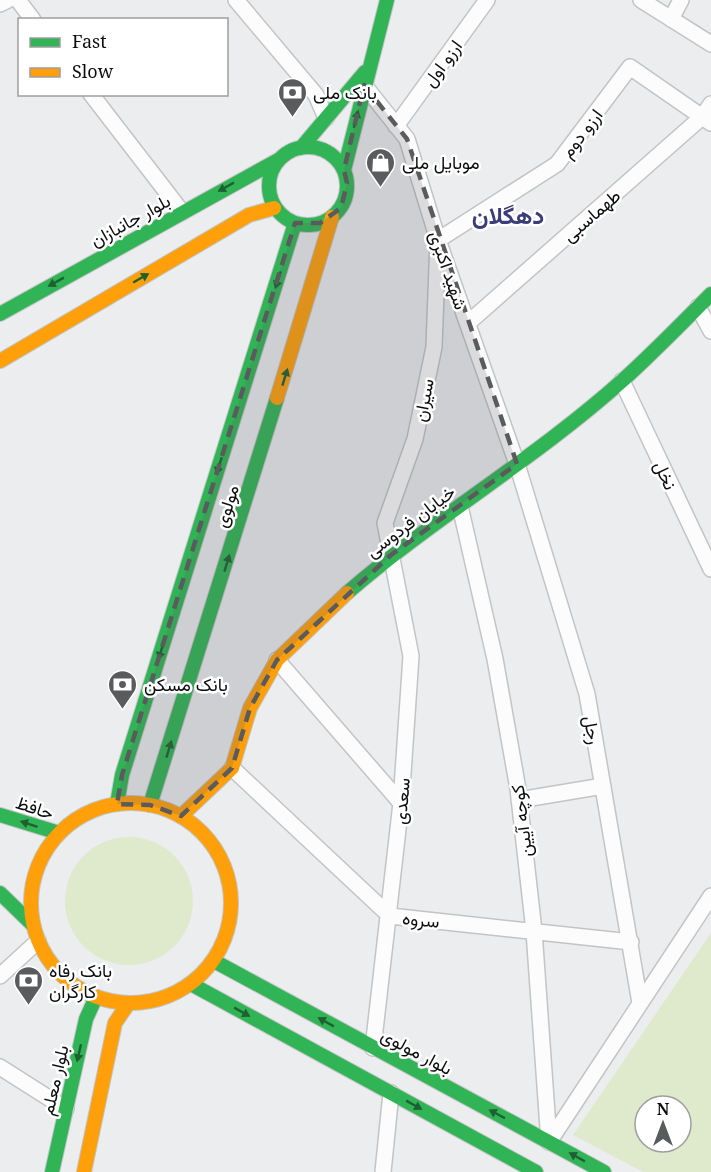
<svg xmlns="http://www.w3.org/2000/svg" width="711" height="1172" font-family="'Noto Serif',Vazirmatn,serif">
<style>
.green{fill:#dfeacc;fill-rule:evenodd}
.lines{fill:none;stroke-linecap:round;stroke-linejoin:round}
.street-casing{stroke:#c2c4c5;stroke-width:18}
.fast-casing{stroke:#c2c4c5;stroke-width:16}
.slow-casing{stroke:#c2c4c5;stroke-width:16}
.street{stroke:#fcfcfd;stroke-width:15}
.fast{stroke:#30b455;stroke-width:14}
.slow{stroke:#ff9f0a;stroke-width:14}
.oneway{fill:#1e6032}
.marked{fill:#5a5b5d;fill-opacity:0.2;stroke:#5a5b5d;stroke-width:4.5;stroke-dasharray:12 8;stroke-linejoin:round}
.labels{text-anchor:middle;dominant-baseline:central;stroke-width:5;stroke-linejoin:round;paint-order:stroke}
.street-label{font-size:18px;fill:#0c0d0e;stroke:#fff}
.poi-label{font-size:18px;fill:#0c0d0e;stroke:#fff;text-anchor:start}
.district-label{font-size:24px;font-weight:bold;fill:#3b3d79;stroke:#fff}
</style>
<rect width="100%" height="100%" fill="#ebedef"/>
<path class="green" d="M65 901a64 64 0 1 1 128 0a64 64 0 1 1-128 0Z
M711,933V1172H643L573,1135ZM645,1106H681V1142H645Z"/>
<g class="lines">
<defs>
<path id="street" d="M18,0L33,20
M236,0L316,95L326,118
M641,0L711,44
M0,4L8,0
M671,19L681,0
M364,85L407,139L438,240L517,464L587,694L640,1003
M91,94L182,212
M396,126L487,0
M698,307L711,331
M468,323L702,117L711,104
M622,381L711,569
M460,506L495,659L518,789L534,931L549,1142
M277,660L401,803
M232,768L390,916L631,942
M519,800L603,786
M0,976L38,941
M373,1048L401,803L411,656L385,523L415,439L434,347L438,240L557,164L630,67L711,123
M0,1067L66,1109
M549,1142L711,896
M383,1172L391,1093"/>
<path id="fast" d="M269 186a39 39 0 1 1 78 0a39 39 0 1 1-78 0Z
M301,148L365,72
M344,170L387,0
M0,314L278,160
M347,593C435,517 536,458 623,380C653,353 682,323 711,294
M117,804L122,775L295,223
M150,805L277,398
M0,815L59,833
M0,893L33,925
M214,961L604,1172
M191,984L536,1172
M52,1172L86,1019L96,997"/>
<path id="slow" d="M0,361L249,215L274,208
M277,398L332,217
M31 903a100 100 0 1 1 200 0a100 100 0 1 1-200 0Z
M181,816L232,768L250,708L277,660L347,593
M84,1172L115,1023L128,1004"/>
</defs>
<use href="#street" class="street-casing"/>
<use href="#fast" class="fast-casing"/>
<use href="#slow" class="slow-casing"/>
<use href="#street" class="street"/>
<use href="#fast" class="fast"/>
<use href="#slow" class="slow"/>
</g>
<defs><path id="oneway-solid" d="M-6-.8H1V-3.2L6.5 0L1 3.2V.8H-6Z" transform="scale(1.5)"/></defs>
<g class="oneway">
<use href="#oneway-solid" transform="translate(356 119) rotate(-76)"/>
<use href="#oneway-solid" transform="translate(226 187) rotate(151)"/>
<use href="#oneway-solid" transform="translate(141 278) rotate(-30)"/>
<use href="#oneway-solid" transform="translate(278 280) rotate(108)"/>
<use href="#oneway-solid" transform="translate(56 282) rotate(151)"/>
<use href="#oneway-solid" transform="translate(285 377) rotate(-73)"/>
<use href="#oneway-solid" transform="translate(219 466) rotate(108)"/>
<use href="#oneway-solid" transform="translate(227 563) rotate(-73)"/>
<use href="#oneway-solid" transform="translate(161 651) rotate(108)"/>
<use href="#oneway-solid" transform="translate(169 749) rotate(-73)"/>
<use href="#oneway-solid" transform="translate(29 824) rotate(-162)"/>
<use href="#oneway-solid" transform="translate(242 1012) rotate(29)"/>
<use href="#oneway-solid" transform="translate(326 1022) rotate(-151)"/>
<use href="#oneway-solid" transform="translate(79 1053) rotate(103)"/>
<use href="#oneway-solid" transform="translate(414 1105) rotate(29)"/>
<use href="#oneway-solid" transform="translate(497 1114) rotate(-152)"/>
<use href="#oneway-solid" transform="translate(577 1157) rotate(-151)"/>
</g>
<path class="marked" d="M364,85L407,139L517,464L391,555L277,660L250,708L232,768L181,816L150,805L117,804L122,775L295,223H320L341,208L347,183L344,170Z"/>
<defs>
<symbol id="bank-pin" viewBox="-11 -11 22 30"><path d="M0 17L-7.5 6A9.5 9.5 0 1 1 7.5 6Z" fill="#5a5b5d" stroke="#fff"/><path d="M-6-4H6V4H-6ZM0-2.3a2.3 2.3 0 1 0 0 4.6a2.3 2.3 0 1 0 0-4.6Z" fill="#fff"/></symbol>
<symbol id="shop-pin" viewBox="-11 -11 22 30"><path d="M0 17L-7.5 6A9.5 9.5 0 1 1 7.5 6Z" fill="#5a5b5d" stroke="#fff"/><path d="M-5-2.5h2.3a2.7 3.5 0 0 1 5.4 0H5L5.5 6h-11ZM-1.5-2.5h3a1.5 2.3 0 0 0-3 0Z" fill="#fff"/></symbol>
</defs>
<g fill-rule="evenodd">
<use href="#bank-pin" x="276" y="76" width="33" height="45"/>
<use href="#shop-pin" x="364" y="146" width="33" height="45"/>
<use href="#bank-pin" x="106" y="668" width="33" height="45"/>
<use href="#bank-pin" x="12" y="964" width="33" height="45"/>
</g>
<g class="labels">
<g class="street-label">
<text transform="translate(442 63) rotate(-54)">ارزو اول</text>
<text transform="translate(581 133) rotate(-53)">ارزو دوم</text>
<text transform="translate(591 215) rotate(-41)">طهماسبی</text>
<text transform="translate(130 220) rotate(-29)">بلوار جانبازان</text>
<text transform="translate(449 270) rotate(71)">شهید اکبری</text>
<text transform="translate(423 400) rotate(-79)">سیران</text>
<text transform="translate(666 475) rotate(65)">نخل</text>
<text transform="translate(226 506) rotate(-73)">مولوی</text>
<text transform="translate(410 521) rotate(-37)">خیابان فردوسی</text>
<text transform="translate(593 730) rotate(80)">رجل</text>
<text transform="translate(401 801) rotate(-85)">سعدی</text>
<text transform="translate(35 807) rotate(18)">حافظ</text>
<text transform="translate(521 821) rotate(-97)">کوچه آیین</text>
<text transform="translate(421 919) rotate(6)">سروه</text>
<text transform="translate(417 1051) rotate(28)">بلوار مولوی</text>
<text transform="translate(54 1080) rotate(-77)">بلوار معلم</text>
</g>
<g class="poi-label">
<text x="313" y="92">بانک ملی</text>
<text x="402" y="162">موبایل ملی</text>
<text x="144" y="684">بانک مسکن</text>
<text x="49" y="970">بانک رفاه<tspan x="49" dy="21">کارگران</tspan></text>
</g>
<g class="district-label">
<text x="508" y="214">دهگلان</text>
</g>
</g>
<rect x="18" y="18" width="210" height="78" fill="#ffffff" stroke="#9e9e9f" stroke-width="1.5"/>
<rect x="30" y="38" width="30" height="9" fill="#30b455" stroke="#9e9e9f" stroke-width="1.5"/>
<text x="72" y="48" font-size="18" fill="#0c0d0e">Fast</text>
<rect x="30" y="68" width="30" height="9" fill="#ff9f0a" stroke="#9e9e9f" stroke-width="1.5"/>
<text x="72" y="78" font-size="18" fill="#0c0d0e">Slow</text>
<g transform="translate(663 1124)"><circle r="28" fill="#ffffff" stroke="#9e9e9f" stroke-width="1.5"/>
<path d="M0-4.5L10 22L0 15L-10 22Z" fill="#5a5b5d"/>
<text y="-9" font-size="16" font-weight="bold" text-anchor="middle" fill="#0c0d0e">N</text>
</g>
</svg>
